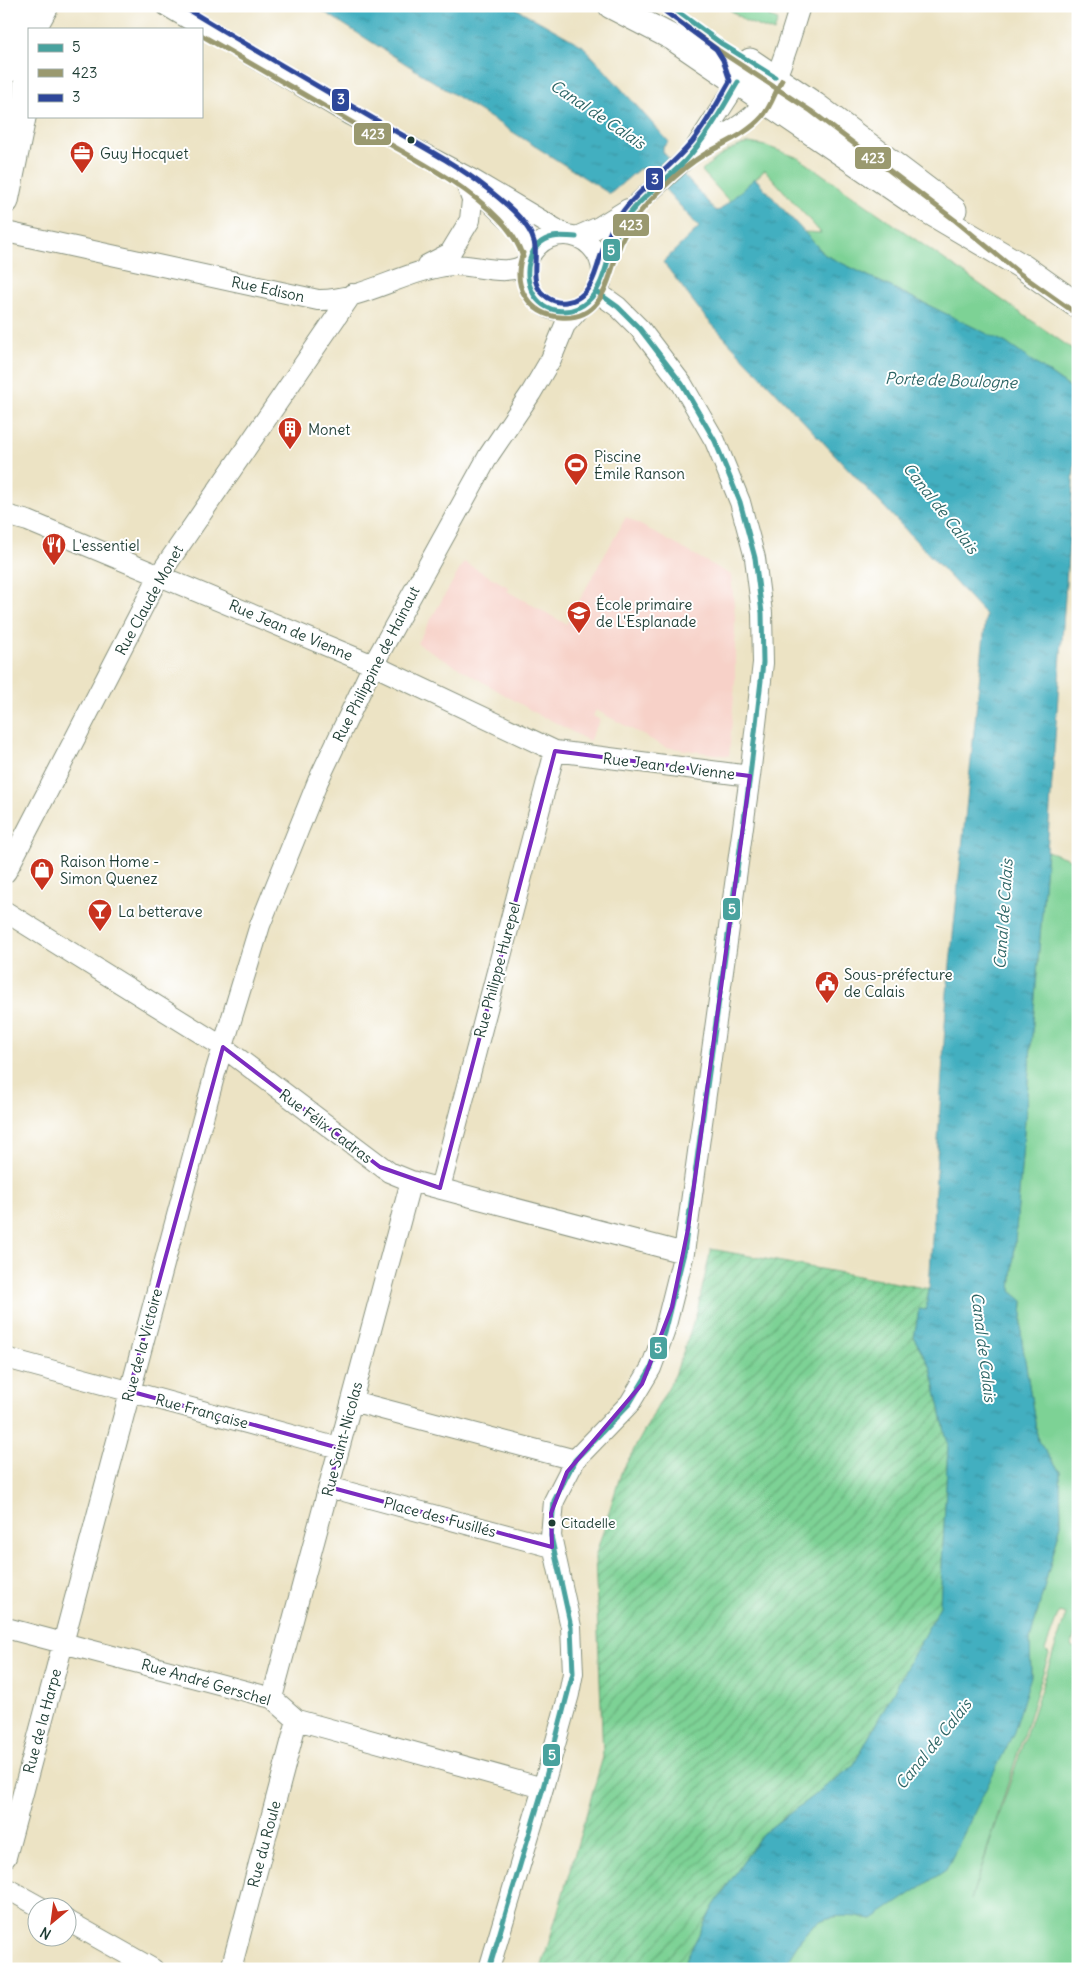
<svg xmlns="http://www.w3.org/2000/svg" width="1084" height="1975" font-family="Delius,sans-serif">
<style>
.built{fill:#f7d1c8}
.grass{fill:#7dd295;stroke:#4e8864;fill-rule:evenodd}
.garden{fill:url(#garden-furrows);stroke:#4e8864}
.water{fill:url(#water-ripples);stroke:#31767a}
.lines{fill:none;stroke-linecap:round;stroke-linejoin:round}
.ferry{stroke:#2c6565;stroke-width:1;stroke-dasharray:6 5;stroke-linecap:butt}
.minor-casing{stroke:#86907c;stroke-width:22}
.tertiary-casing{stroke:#86907c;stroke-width:27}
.minor{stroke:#fff;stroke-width:20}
.tertiary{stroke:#fff;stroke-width:25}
.bus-1-casing{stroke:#fff;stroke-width:9}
.bus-2-casing{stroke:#fff;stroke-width:9}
.bus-3-casing{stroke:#fff;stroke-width:9}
.bus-1{stroke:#49a29e;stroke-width:5}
.bus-2{stroke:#9a996f;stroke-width:5}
.bus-3{stroke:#2e4799;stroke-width:5}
.marked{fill:none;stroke:#7b2cbf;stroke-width:4;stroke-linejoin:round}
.bus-dot{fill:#1f3d34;stroke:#fff;stroke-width:2}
.labels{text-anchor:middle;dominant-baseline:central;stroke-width:4;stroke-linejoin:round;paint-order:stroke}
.bus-label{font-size:14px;fill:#1f3d34;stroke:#fff;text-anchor:start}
.poi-label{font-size:15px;fill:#1f3d34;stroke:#fff;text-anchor:start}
.street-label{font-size:15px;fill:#1f3d34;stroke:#fff}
.water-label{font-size:16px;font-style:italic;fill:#2c6565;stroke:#fff}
.line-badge{stroke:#fff;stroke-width:2}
.badge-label{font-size:14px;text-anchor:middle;font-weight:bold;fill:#fff}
</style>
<defs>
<pattern id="garden-furrows" width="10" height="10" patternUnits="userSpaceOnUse" patternTransform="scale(1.25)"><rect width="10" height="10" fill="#7dd295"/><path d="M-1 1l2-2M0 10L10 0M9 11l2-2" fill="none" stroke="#66ac7a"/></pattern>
<pattern id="water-ripples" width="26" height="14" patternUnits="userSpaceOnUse" patternTransform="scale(1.25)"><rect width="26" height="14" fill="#43afc0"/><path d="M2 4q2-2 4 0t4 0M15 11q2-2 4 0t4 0" fill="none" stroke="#37909d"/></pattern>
</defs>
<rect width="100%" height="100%" fill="#fff"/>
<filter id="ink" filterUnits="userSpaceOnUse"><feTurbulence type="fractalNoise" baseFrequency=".02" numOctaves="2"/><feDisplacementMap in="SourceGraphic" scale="10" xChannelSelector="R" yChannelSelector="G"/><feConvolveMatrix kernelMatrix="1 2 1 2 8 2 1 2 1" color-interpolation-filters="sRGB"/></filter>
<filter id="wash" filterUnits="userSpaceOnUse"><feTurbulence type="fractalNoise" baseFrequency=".0096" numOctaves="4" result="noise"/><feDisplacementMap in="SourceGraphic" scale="20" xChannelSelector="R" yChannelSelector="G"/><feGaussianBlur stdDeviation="1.12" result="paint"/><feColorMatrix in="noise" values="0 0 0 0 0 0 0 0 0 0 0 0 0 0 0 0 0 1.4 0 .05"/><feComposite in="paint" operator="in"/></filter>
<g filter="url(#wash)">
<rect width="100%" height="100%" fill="#ece3c4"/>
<path class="built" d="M626,517L731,575L735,615V683L729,756L665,747L596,710L593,716L600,720L589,741L545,717L544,718L417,643L464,562L510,588L507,591L566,624Z"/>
<path class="grass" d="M725,6H772L769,17L778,20L774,32L745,21Z
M749,143L766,146L799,158L1078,353V393L1006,343L825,255L804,232L821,233L765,170L730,202L702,171C717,157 729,148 749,143Z
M1047,851L1078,862V1626L1071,1646L1078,1649V1969H782C811,1922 815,1910 873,1919L1031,1676L1030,1640L1061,1524L1060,1472L1038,1441L1021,1335L1023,1301L1011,1291ZM1059,1612L1066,1614L971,1900L1049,1654L1045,1650Z"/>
<path class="garden" d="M711,1249L929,1289L926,1311L919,1310L914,1338L931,1368L948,1445L940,1606L853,1766L762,1834L713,1907L681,1969H541L603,1757L595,1557L621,1473L675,1375L697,1312Z"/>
<path class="water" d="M315,6H512L583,46L669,142L663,147V152L716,211L720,210L755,178L825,255L1006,343L1078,393V444L1076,443L1047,851L1011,1291L1023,1301L1021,1335L1038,1441L1060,1472L1061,1524L1030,1640L1031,1676L1014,1732L946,1870L873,1919C815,1910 811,1922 782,1969H681L713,1907L762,1834L853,1766L940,1606L948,1445L931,1368L914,1338L919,1309L926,1310L929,1289L947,993L986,615L705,317L663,262L699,227L646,168L639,169L610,194Z"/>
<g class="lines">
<path class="ferry" d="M361,6L363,15"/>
</g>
</g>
<g filter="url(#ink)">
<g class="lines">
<defs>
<path id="minor" d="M167,6L350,115L473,180L566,235
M698,150C716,139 738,129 753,115C776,92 790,37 800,6
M485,197L523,234L530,255
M6,232L318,300C363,301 406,269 453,265C475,264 510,279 528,262
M526 273a38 38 0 1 1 76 0a38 38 0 1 1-76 0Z
M576,237L599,227L628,209
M427,265L450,253L470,220L472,200L466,183
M602,275L616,234L628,215L640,201L692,153L738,82
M6,515L28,521L373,665L555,751L750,776
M6,872L160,574L352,294
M6,912L223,1047L389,1172L411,1181L684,1253
M440,1188L555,751
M6,1358L339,1448
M352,1401L575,1460
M329,1487L552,1547
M6,1628L272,1698L297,1720L543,1788
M272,1698L411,1181
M6,1857L215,1073L260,925L318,781L373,665L489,455L531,393L551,359L565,325L581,307
M6,1888L42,1908
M68,1921L153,1969
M231,1969L297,1720
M489,1969L543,1788L569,1694L573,1673L571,1627L551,1536L554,1501L575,1460L630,1403L651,1368L664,1333L684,1253L750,776L763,663L762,613L755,558L740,502L715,441L682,384L640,329L618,307L597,292"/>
<path id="tertiary" d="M611,6L673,38L918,205L1023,267L1078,306
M33,29L46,6
M6,71L21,35L20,6
M738,82L750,61L815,105L954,210
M6,201L25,108L29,42"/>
</defs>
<use href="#minor" class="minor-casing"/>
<use href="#tertiary" class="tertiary-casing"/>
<use href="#minor" class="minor"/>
<use href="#tertiary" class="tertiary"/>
<defs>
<path id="bus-1" d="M670,6L722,44L775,77
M576,237C569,237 560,235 553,237C529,242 522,273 533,293C543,313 571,317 588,301C608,282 607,249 621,226C637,199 664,183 685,161C707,137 722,109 738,82
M489,1969L543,1788L573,1673L571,1627L551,1536L554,1501L575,1460L630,1403L651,1368L664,1333L684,1253L750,776L763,663L762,613L755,558L740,502L715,441L682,384L640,329L618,307L597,292"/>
<path id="bus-2" d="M666,12L718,50L811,111L956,221L1019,273L1074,312
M201,35C261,69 320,104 379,138C420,162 466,185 499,219C511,231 518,242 523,257
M523,253C518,267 517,283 525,296C533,309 545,316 560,317C610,322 608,265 625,234C635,216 649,201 664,187C676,175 690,163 705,154C724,143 747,134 762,117C771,107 775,92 782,80"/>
<path id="bus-3" d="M182,6C243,43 305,79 367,115C408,139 451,160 489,190C505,203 523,217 532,236C542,257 524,283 548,298C553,301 560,303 566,302C588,300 595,276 600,258C620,194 653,188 692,142C707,123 718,102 730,81L723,60L716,49L666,12"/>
</defs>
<use href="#bus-1" class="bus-1-casing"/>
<use href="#bus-2" class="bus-2-casing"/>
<use href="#bus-3" class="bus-3-casing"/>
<use href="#bus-1" class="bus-1"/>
<use href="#bus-2" class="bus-2"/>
<use href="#bus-3" class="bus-3"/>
</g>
</g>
<path class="marked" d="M555,751L750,776L688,1229L672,1307L642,1384L567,1472L551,1513L552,1547L329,1487L339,1448L129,1391L223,1047L380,1167L440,1188Z"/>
<defs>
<symbol id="office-pin" viewBox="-11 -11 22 30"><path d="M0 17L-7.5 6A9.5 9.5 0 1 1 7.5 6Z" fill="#c8321e" stroke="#fff"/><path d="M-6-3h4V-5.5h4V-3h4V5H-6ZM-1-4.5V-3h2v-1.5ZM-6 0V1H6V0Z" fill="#fff"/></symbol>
<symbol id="building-pin" viewBox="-11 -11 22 30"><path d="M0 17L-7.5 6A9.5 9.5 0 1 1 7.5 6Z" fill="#c8321e" stroke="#fff"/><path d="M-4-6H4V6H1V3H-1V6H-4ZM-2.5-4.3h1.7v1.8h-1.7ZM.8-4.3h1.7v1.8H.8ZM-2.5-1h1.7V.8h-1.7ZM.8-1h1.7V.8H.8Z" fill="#fff"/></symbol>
<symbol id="stadium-pin" viewBox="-11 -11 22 30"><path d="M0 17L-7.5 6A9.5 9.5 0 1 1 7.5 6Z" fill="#c8321e" stroke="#fff"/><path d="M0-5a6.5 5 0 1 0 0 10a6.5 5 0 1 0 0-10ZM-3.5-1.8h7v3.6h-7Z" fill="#fff"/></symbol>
<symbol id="restaurant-pin" viewBox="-11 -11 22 30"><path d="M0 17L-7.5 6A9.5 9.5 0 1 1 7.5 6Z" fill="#c8321e" stroke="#fff"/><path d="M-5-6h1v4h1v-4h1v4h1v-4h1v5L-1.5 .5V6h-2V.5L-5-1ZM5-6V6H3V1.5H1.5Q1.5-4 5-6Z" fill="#fff"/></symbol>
<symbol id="school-pin" viewBox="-11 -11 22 30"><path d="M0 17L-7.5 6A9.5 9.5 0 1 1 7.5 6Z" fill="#c8321e" stroke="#fff"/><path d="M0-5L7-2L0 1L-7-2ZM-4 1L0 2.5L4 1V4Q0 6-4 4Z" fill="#fff"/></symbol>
<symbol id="shop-pin" viewBox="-11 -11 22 30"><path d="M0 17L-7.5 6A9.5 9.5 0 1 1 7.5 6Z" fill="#c8321e" stroke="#fff"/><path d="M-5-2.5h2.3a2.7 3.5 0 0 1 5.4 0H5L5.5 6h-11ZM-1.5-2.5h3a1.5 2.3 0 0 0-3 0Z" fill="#fff"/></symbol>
<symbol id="bar-pin" viewBox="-11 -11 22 30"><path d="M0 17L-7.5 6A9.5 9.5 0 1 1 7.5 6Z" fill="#c8321e" stroke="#fff"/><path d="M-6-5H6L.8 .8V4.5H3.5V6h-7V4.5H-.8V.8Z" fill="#fff"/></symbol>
<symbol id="civic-pin" viewBox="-11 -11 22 30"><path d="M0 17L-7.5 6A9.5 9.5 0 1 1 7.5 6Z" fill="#c8321e" stroke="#fff"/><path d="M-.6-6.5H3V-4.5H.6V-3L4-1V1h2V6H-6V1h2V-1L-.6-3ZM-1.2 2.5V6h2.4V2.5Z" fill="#fff"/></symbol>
</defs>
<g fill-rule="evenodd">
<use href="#office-pin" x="68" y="139" width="28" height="38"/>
<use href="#building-pin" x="276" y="415" width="28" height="38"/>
<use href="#stadium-pin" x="562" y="451" width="28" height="38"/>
<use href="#restaurant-pin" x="40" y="531" width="28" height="38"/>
<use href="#school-pin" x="565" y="599" width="28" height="38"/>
<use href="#shop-pin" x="28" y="856" width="28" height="38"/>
<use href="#bar-pin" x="86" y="897" width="28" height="38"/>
<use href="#civic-pin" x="813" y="969" width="28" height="38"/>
</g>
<g class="bus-dot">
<circle cx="411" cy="140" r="4.5"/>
<circle cx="552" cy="1523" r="4.5"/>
</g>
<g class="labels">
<g class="bus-label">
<text x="561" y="1523">Citadelle</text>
</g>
<g class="poi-label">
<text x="100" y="153">Guy Hocquet</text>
<text x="308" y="429">Monet</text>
<text x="594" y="456">Piscine<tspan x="594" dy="17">Émile Ranson</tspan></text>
<text x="72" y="545">L'essentiel</text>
<text x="596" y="604">École primaire<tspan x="596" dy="17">de L'Esplanade</tspan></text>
<text x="60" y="861">Raison Home -<tspan x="60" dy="17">Simon Quenez</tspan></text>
<text x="118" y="911">La betterave</text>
<text x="844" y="974">Sous-préfecture<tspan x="844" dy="17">de Calais</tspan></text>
</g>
<g class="street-label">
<text transform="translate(268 289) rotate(12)">Rue Edison</text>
<text transform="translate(149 600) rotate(-61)">Rue Claude Monet</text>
<text transform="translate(291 630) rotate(23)">Rue Jean de Vienne</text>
<text transform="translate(376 664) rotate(-63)">Rue Philippine de Hainaut</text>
<text transform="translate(669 766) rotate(7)">Rue Jean de Vienne</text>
<text transform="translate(497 970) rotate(-75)">Rue Philippe Hurepel</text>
<text transform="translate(326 1126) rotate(37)">Rue Félix Cadras</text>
<text transform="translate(142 1345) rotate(-75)">Rue de la Victoire</text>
<text transform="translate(202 1411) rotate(15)">Rue Française</text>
<text transform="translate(342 1439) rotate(-75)">Rue Saint-Nicolas</text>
<text transform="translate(440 1517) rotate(15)">Place des Fusillés</text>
<text transform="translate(206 1682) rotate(16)">Rue André Gerschel</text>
<text transform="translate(42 1721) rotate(-75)">Rue de la Harpe</text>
<text transform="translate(264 1844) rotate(-75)">Rue du Roule</text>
</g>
<g class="water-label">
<text transform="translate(598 114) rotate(34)">Canal de Calais</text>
<text transform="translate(951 380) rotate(2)">Porte de Boulogne</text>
<text transform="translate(941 508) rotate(52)">Canal de Calais</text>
<text transform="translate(1003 914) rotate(-86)">Canal de Calais</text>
<text transform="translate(984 1347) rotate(83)">Canal de Calais</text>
<text transform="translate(933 1744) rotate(-51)">Canal de Calais</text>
</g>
</g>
<g class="line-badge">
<rect x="331" y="88" width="19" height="24" rx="5" fill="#2e4799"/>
<rect x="353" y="122" width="39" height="24" rx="5" fill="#9a996f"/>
<rect x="854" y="146" width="38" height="24" rx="5" fill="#9a996f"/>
<rect x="645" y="167" width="19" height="24" rx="5" fill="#2e4799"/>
<rect x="612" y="213" width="38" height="24" rx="5" fill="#9a996f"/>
<rect x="602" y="238" width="19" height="24" rx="5" fill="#49a29e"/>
<rect x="722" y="897" width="19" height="24" rx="5" fill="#49a29e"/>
<rect x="649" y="1336" width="19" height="24" rx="5" fill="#49a29e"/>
<rect x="542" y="1743" width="19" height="24" rx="5" fill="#49a29e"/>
</g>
<g class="badge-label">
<text x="341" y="104">3</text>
<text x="373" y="139">423</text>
<text x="873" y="163">423</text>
<text x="655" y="184">3</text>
<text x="631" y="230">423</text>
<text x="611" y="255">5</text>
<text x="732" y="914">5</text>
<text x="658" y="1353">5</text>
<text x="552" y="1760">5</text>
</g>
<rect width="1084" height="1975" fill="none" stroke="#fff" stroke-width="25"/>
<rect x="28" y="28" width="175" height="90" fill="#ffffff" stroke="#a5b1ae"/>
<rect x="38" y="44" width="25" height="8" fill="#49a29e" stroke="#a5b1ae"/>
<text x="72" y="52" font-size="15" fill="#1f3d34">5</text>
<rect x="38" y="69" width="25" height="8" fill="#9a996f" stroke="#a5b1ae"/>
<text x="72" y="78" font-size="15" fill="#1f3d34">423</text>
<rect x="38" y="94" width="25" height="8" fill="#2e4799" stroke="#a5b1ae"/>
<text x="72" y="102" font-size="15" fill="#1f3d34">3</text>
<g transform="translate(52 1922) rotate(209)"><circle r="24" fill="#ffffff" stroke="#a5b1ae"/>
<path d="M0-4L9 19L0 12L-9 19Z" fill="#c8321e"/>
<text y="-8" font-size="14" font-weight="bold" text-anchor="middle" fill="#1f3d34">N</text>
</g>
</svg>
